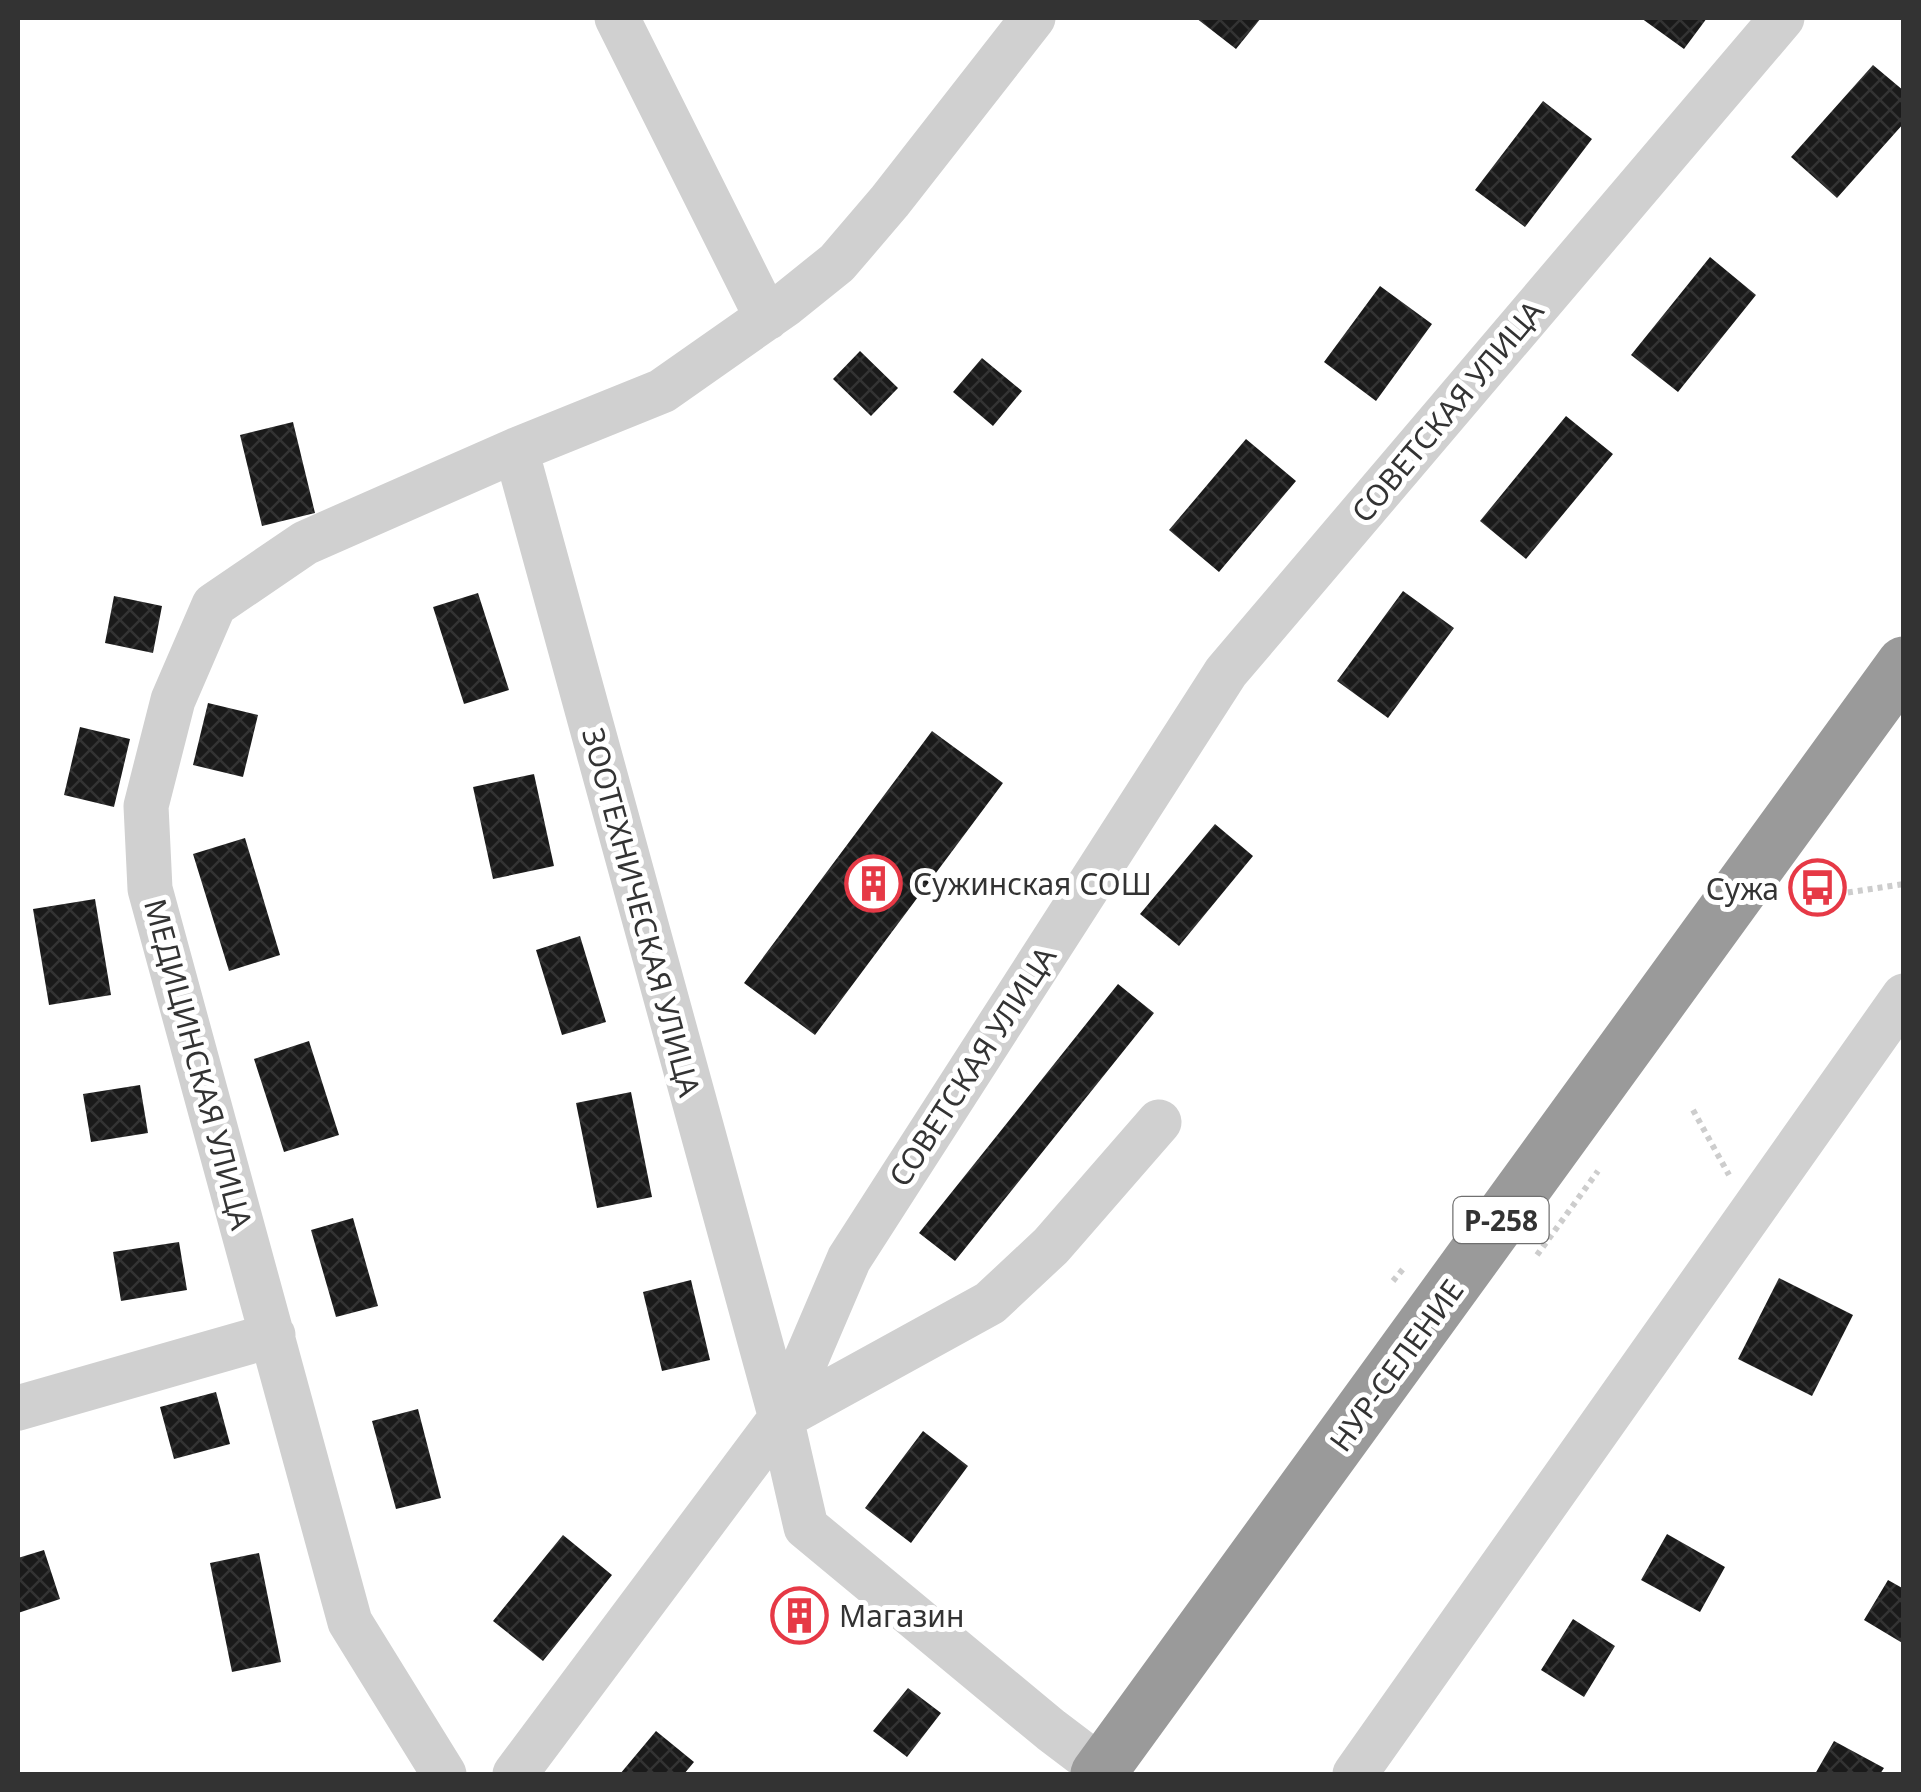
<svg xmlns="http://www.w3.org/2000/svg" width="1921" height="1792" font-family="'Noto Sans',sans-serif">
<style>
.building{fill:url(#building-cross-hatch)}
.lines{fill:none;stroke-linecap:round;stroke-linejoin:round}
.path{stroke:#cdcdcd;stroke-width:6;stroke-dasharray:5 5;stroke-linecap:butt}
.street{stroke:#d0d0d0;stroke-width:45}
.highway{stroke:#9a9a9a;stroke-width:55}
.labels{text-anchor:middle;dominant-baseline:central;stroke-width:10;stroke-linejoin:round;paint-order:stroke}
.shield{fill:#fff;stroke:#707070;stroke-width:2.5}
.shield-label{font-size:28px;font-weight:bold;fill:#333}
.street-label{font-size:30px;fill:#333;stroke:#fff}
.poi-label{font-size:30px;fill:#333;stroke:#fff;text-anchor:start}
</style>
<defs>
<pattern id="building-cross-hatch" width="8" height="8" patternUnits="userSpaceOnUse" patternTransform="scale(2.5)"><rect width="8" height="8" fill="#1a1a1a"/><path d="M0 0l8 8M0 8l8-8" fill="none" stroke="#333"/></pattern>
</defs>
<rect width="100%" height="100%" fill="#fff"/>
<path class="building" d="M1196,18H1261L1236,49Z
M1641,18H1707L1684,49Z
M1873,65L1904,91V123L1837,198L1791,157Z
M1543,101L1592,139L1525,227L1475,190Z
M1710,257L1756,295L1678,392L1631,355Z
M1380,286L1432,324L1376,401L1324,362Z
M860,351L898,388L871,416L833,379Z
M982,358L1022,391L993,426L953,392Z
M1566,416L1613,454L1526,559L1480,521Z
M293,422L315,513L262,526L240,435Z
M1246,439L1296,481L1219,572L1169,530Z
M1403,591L1454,628L1388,718L1337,681Z
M478,593L509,690L464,704L433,607Z
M114,596L162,606L153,653L105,643Z
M208,703L258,715L243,777L193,765Z
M80,727L130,739L114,807L64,795Z
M932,731L1003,783L815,1035L744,983Z
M534,774L554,866L493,879L473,787Z
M1215,824L1253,856L1179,946L1140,914Z
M245,838L280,955L229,971L193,854Z
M95,899L111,995L49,1005L33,909Z
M580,936L606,1022L562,1035L536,950Z
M1118,984L1154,1013L955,1261L919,1233Z
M309,1041L339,1135L284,1152L254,1059Z
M140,1085L148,1133L91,1142L83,1094Z
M631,1092L652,1197L597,1208L576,1103Z
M353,1218L378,1306L336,1317L311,1230Z
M179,1242L187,1290L121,1301L113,1252Z
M1779,1278L1853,1315L1812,1396L1738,1359Z
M691,1280L710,1360L662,1371L643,1292Z
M216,1392L230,1444L174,1459L160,1407Z
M418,1409L441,1498L396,1509L372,1421Z
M923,1431L968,1466L911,1543L865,1508Z
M1667,1534L1725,1567L1700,1612L1641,1580Z
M563,1535L612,1575L543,1661L493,1621Z
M44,1550L60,1599L18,1613V1558Z
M259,1553L281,1662L232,1672L210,1563Z
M1888,1580L1904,1589V1644L1864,1620Z
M797,1587L828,1609L804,1644L773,1621Z
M1573,1619L1615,1646L1584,1697L1541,1670Z
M908,1688L941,1713L907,1757L873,1731Z
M656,1731L694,1762L684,1774H620Z
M1834,1741L1884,1768L1880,1774H1815Z"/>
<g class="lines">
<path class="path" d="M1838,894L1904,884
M1693,1110L1729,1175
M1537,1255L1598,1171
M1393,1281L1403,1269"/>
<path class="street" d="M617,18L767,318
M1033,18L890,201L837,263L786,304L662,391L516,450L781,1418L806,1527L1051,1730L1109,1774
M18,1408L273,1335
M781,1418L990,1303L1051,1246L1159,1122
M444,1774L350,1622L150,889L146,806L173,700L214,605L305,543L516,450
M515,1774L781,1418L849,1259L1226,672L1782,18
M1355,1774L1904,996"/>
<path class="highway" d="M1098,1774L1904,664"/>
</g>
<defs>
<symbol id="building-ring" viewBox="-11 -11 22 22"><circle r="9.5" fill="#fff" stroke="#e63946" stroke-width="1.5"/><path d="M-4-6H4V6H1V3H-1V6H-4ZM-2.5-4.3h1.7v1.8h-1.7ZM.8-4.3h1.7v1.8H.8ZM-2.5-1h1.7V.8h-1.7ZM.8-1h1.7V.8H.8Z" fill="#e63946"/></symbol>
<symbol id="bus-ring" viewBox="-11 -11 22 22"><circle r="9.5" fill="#fff" stroke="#e63946" stroke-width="1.5"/><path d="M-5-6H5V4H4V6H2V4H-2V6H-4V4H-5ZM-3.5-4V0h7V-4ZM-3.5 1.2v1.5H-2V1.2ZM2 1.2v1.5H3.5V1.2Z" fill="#e63946"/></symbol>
</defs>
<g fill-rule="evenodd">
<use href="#building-ring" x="842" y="852" width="63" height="63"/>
<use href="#bus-ring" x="1786" y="856" width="63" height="63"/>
<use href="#building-ring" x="768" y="1584" width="63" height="63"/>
</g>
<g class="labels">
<rect class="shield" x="1453.5" y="1197" width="95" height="46" rx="8"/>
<g class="shield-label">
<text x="1501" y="1220">Р-258</text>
</g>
<g class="street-label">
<text transform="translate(1447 411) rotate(-50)">СОВЕТСКАЯ УЛИЦА</text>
<text transform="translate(642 912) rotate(75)">ЗООТЕХНИЧЕСКАЯ УЛИЦА</text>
<text transform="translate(199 1064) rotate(75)">МЕДИЦИНСКАЯ УЛИЦА</text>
<text transform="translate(972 1066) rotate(-57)">СОВЕТСКАЯ УЛИЦА</text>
<text transform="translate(1396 1365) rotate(-54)">НУР-СЕЛЕНИЕ</text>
</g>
<g class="poi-label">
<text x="913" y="883">Сужинская СОШ</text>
<text x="1779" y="888" text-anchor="end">Сужа</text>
<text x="839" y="1615">Магазин</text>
</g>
</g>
<rect width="1921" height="1792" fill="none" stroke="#333333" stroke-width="40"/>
</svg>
